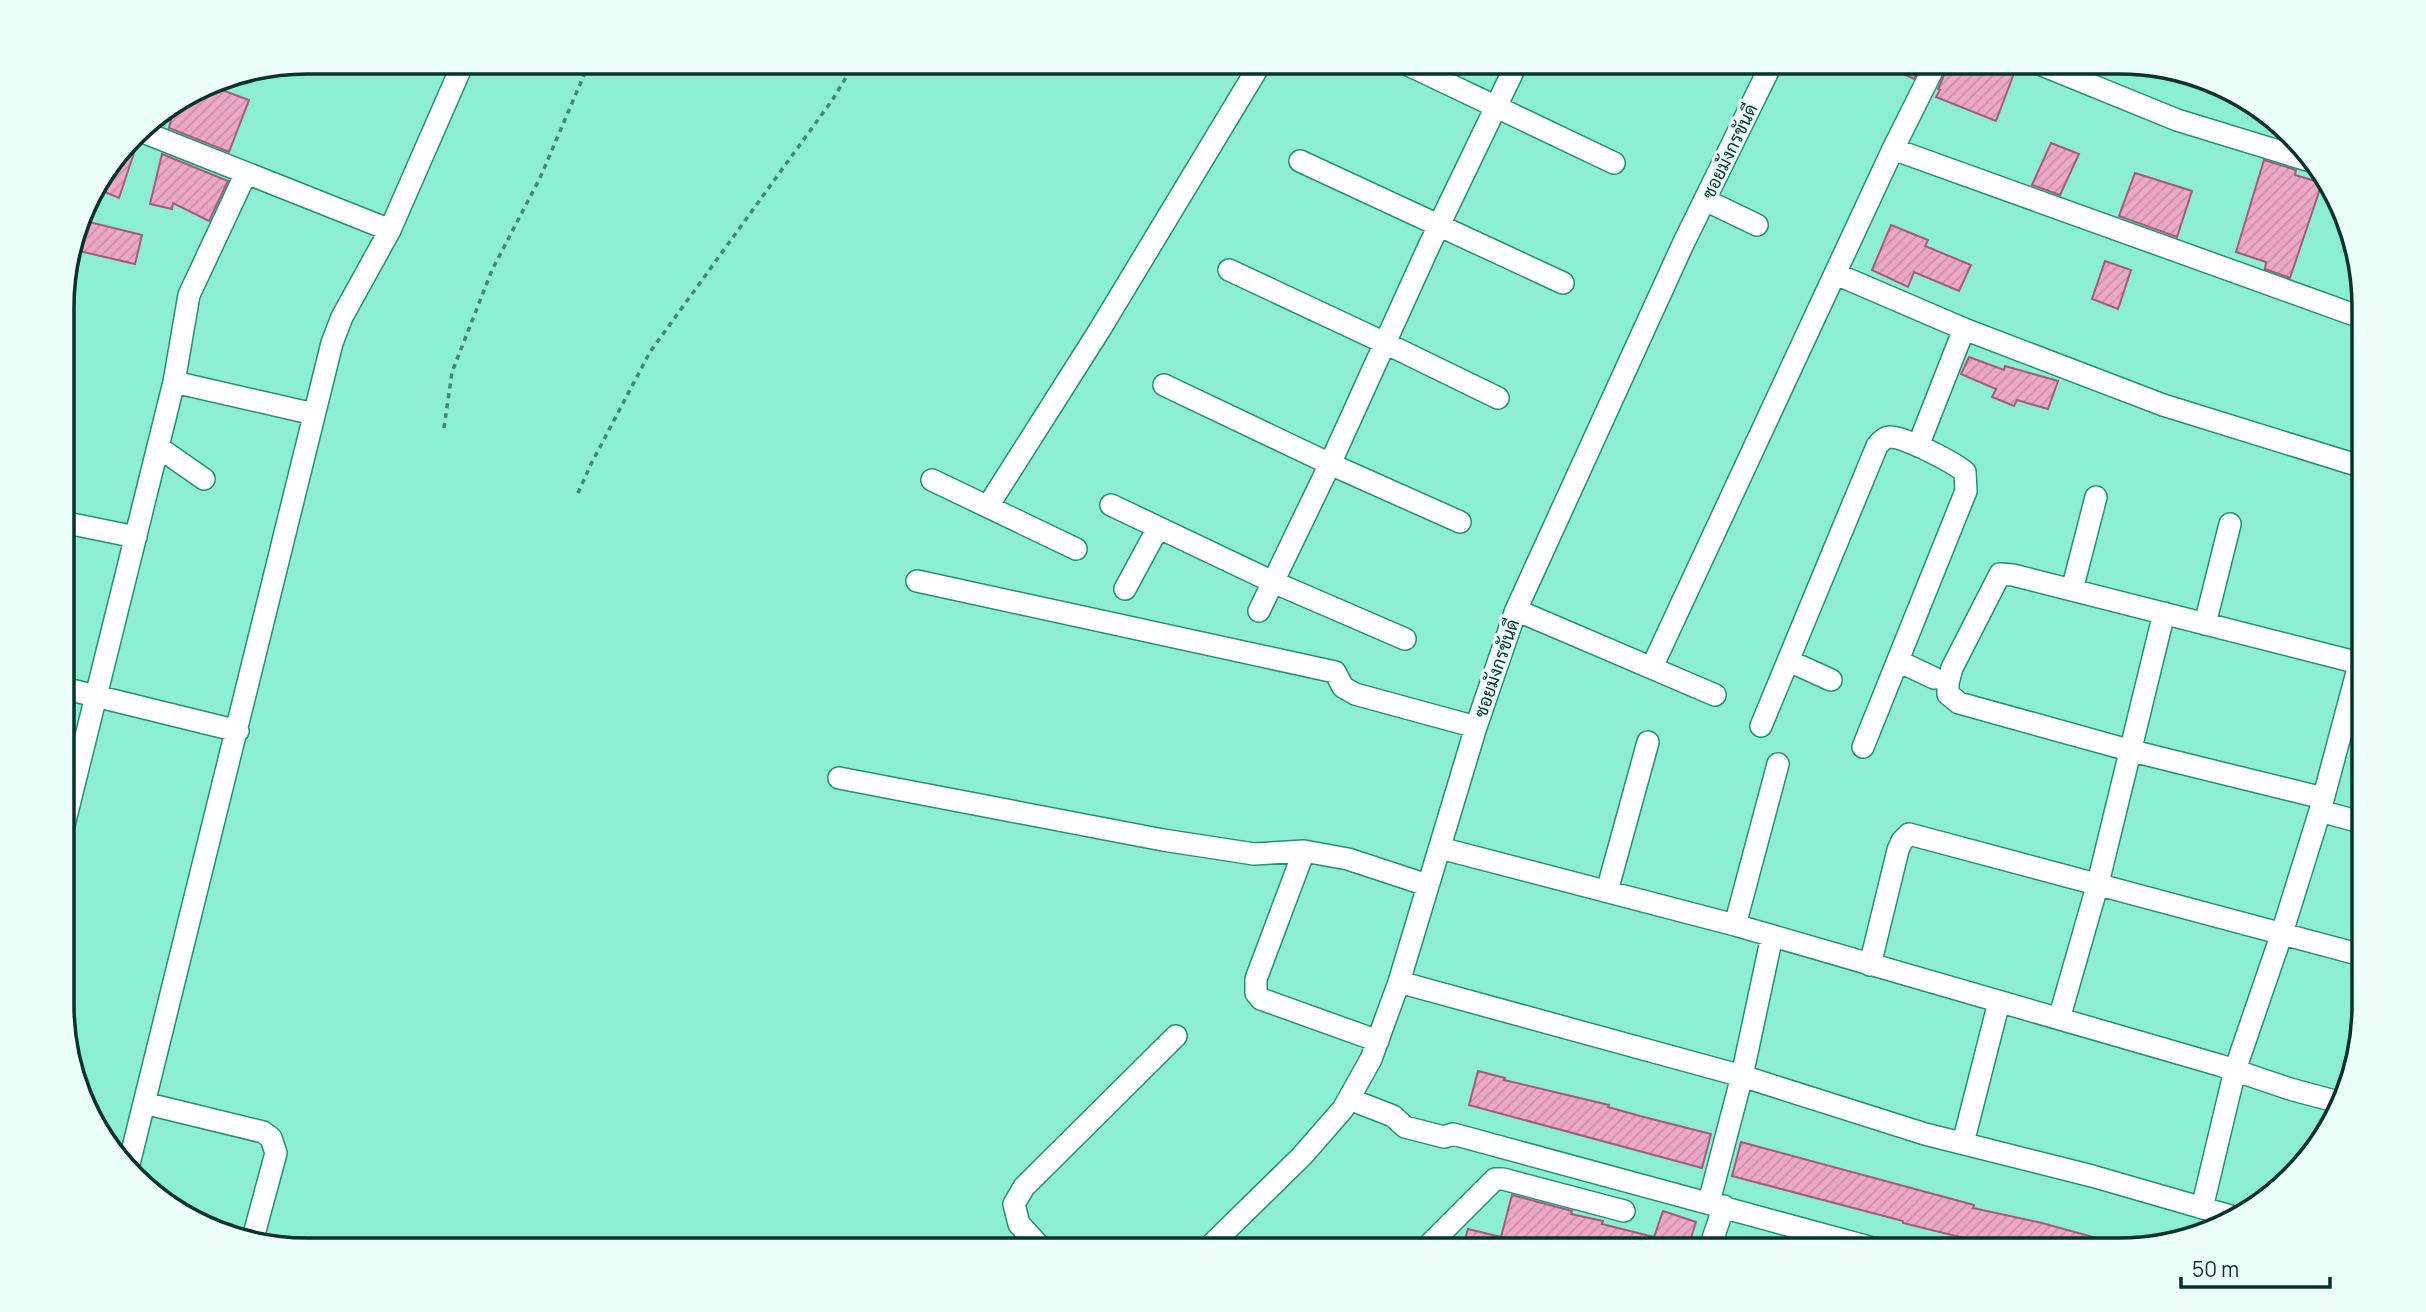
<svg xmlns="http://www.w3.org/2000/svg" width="2426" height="1312" font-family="Manrope,Sarabun,sans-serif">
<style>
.building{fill:url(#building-hatch);stroke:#a45b7c;stroke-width:2}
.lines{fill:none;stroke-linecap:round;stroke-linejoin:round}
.minor-casing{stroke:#249076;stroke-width:24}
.path{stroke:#428875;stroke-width:3.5;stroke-dasharray:5 5;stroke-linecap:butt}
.minor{stroke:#fff;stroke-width:21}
.labels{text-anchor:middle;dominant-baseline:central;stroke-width:6;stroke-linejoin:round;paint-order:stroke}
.street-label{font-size:18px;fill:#063429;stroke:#ecfef8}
.rim{fill:none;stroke:#063429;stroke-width:3.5}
</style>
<defs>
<pattern id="building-hatch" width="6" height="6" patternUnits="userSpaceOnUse" patternTransform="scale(1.75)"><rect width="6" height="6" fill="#eda8c5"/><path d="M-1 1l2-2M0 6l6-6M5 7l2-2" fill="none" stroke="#ca91a9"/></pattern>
</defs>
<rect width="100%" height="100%" fill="#8cefd1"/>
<path class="building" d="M1875,61H1922L1914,79Z
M1950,61H2001L2016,68L1996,121L1936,97L1940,90L1938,89Z
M206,84L249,100L229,152L169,128L175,103Z
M131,140L137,144L119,198L95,188Z
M2051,143L2079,154L2060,195L2032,185Z
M162,154L228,181L209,221L173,203L172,209L150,204Z
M2264,160L2296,170L2295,175L2322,183L2290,278L2265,269L2266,262L2236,252Z
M2135,173L2192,191L2177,237L2119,216Z
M85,221L142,235L135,264L79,251Z
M1891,225L1928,240L1925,246L1971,265L1959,291L1914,272L1908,287L1872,270Z
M2105,261L2131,270L2118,309L2092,299Z
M1969,357L2004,370L2005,366L2058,381L2048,409L2017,400L2014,406L1992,397L1996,389L1961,374Z
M1478,1071L1505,1078L1504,1080L1609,1105L1608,1107L1640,1116L1711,1134L1702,1168L1469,1105Z
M1741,1142L1974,1205L1973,1208L2042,1223L2118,1244L2117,1250H2000L1971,1244L1972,1240L1903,1223V1221L1732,1176Z
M1512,1195L1572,1211L1571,1214L1603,1221L1602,1224L1654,1237L1663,1211L1696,1222L1687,1250H1462L1468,1229L1501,1237Z"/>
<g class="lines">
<defs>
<path id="minor" d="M1400,61L1614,163
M2032,61L2177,120L2314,162
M138,130L390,230
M1893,149L2363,318
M1300,161L1563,283
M1705,200L1757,225
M1229,270L1385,343L1498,398
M1836,274L1964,329L2163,405L2363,467
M174,382L314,414
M1164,385L1330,464L1460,522
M1918,446L1964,329
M158,447L204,479
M932,480L1076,549
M1111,505L1273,582L1405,639
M988,506L1099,331L1262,61
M62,522L136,537
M917,581L1335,672L1343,687L1355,694L1476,727
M1125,589L1158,528
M2072,590L2096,497
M1516,610L1715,695
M1259,611L1330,464L1429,246L1518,61
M2205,624L2230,524
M1789,661L1831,680
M1898,661L1934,678
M1652,667L1893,149L1937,61
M63,688L238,731
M1761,726L1877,446C1880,442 1885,437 1890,437C1905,437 1953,462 1965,472L1966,491L1863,747
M839,778L1163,840L1254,854L1304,851L1348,859L1427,885
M2323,798L2132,751L1959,703L1948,694V683L1952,668L2000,574L2013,575L2359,663
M2320,811L2364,823
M63,829L174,382L189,295L246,173
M1440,848L1735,925L2219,1065L2290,1089L2342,1103
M1304,851L1256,979V993L1261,999L1378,1041
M1607,891L1648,742
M1735,925L1778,764
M1870,965L1898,850L1902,841L1909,834L2365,956
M1399,982L1742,1076L1925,1134L2092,1176L2234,1217
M2059,1019L2098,883L2164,613
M1349,1099L1393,1116L1405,1127L1444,1137L1453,1134L1880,1250
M144,1103L263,1132L271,1138L276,1153L253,1238
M1963,1143L1999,1002
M128,1168L332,343L342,317L390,230L464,61
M1709,1202L1742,1076L1772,936
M2202,1208L2235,1070L2281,936L2320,811L2364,646
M1424,1250L1495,1179H1503L1624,1211
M1709,1250L1724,1206
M1044,1251L1019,1224L1014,1204L1024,1187L1176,1036
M1205,1251L1302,1156L1343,1109L1371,1059L1399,982L1476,727L1516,610L1684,242L1773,61"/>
</defs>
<use href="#minor" class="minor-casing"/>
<path class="path" d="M444,428L452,372L492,270L540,178L590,61
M578,493L591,464L650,352L833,99L856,61"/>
<use href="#minor" class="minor"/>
</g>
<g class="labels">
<g class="street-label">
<text transform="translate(1729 151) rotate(-64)">ซอยมังกรขันดี</text>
<text transform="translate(1496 668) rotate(-71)">ซอยมังกรขันดี</text>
</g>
</g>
<path d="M0 0H2426V1312H0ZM307 74H2119A233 233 0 0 1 2352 307V1005A233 233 0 0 1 2119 1238H307A233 233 0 0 1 74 1005V307A233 233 0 0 1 307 74Z" fill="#ecfef8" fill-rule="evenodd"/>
<path class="rim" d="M307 74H2119A233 233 0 0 1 2352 307V1005A233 233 0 0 1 2119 1238H307A233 233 0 0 1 74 1005V307A233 233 0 0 1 307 74Z"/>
<path d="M2181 1277v10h149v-10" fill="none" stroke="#063429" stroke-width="3.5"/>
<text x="2192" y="1277" font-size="21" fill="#063429" stroke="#ecfef8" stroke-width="5" paint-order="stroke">50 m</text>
</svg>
